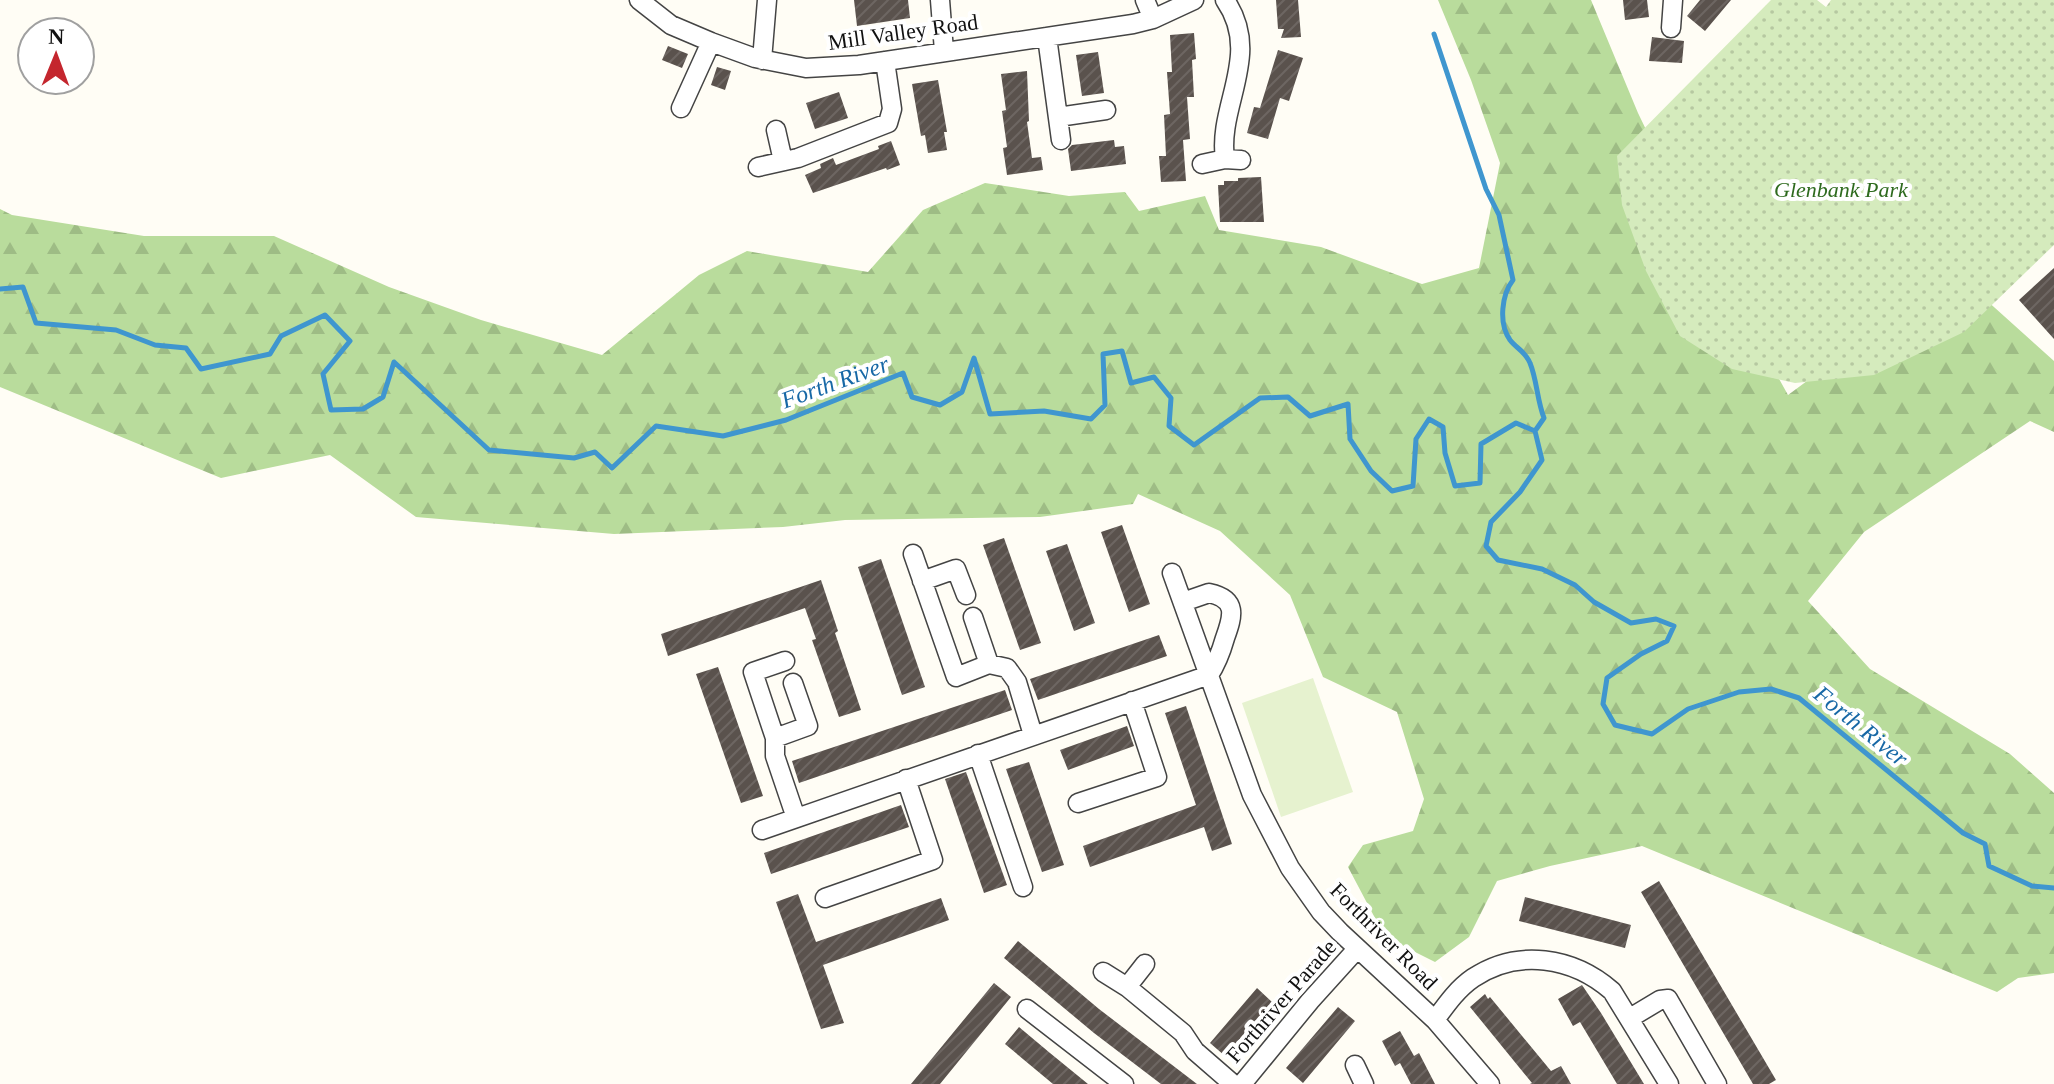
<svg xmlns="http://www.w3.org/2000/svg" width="2054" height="1084" font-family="'Times New Roman',serif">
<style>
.forest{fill:url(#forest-firs)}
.park{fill:url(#park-dots)}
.pitch{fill:#e6f2cf}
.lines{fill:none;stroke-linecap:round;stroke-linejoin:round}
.stream{stroke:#3f96cf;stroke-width:5}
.building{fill:url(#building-hatch)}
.street-casing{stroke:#444;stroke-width:21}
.street{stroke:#fff;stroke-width:18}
.labels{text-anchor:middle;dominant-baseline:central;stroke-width:8;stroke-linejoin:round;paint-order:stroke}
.street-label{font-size:22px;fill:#111;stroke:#fff}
.park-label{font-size:22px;font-style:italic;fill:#2f6b1f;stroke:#fff}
.water-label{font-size:24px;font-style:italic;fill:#1768a6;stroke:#fff}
</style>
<defs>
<pattern id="forest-firs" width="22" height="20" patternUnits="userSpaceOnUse" patternTransform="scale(2)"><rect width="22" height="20" fill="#b9dc9c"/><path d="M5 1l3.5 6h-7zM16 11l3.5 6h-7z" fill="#9ebc85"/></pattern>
<pattern id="park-dots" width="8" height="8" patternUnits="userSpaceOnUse" patternTransform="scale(2)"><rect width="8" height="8" fill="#d5ebbd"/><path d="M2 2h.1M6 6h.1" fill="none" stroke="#b6c8a1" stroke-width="1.8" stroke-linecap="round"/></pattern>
<pattern id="building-hatch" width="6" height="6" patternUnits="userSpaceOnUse" patternTransform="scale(2)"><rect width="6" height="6" fill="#5a524d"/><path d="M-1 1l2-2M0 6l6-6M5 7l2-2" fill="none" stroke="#6d6662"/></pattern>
</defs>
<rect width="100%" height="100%" fill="#fffdf5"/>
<path class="forest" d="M1438,0H1591L1638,113L1678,196L1788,395L1955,272L2054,361V432L2030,421L1864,532L1808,601L1870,669L2010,754L2054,793V973L2018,978L1997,992L1642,846L1550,866L1497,881L1469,937L1435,962L1385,937L1348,867L1363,845L1413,831L1424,799L1397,712L1323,677L1290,595L1220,531L1138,494L1133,504L1040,517L845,520L783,527L614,534L416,517L330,455L221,478L0,387V209L12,215L144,236H274L389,287L481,320L602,355L699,275L747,251L868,272L923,210L985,183L1069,196L1125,192L1139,211L1205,196L1219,230L1321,247L1422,284L1479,268L1500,163L1471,80Z"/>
<path class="park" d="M1771,0H1817L1826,7L1831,0H2054V245L1964,332L1874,375L1795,383L1732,369L1680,336L1646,271L1622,205L1617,156Z"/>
<path class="pitch" d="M1313,678L1353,792L1281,817L1242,703Z"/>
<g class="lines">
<path class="stream" d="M1434,34L1486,189L1499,215L1513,280C1502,294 1498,323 1510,340C1516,348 1526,352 1530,363C1537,380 1537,400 1544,418L1535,431
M0,289L23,287L36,323L116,330L155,345L186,348L201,369L270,354L281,336L325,315L350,341L323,374L331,410L363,409L383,397L394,362L489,450L574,458L595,452L612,468L656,426L723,436L786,420L903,373L912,397L940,405L962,392L974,358L990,414L1044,411L1091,419L1105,405L1103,354L1122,351L1131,383L1154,377L1171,398L1169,426L1194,445L1260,398L1288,397L1310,416L1348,404L1350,439L1371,471L1392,491L1413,486L1416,439L1429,419L1443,427L1445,453L1455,486L1480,483L1481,444L1516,423L1535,431
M1535,431L1542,460L1520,492L1491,522L1486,546L1498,560L1542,569L1575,585L1594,602L1631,623L1656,619L1674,626L1667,641L1641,654L1607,678L1603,704L1615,725L1652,734L1688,709L1739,692L1771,689L1799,698L1963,833L1985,844L1989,866L2032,886L2054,888"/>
</g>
<path class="building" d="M854,0H908L910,18L857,26Z
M1276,0H1298L1301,37L1281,38L1284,29H1278Z
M1623,0H1647L1649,17L1625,20Z
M1700,0H1731L1705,31L1687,16Z
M1194,33L1196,59L1192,60L1194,97H1187L1190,139L1183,140L1186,181L1161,182L1159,156H1166L1164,115L1170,114L1167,72H1172L1170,35Z
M1652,37L1684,41L1682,63L1649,61Z
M668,46L688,54L682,68L662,60Z
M1278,50L1303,58L1289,101L1280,98L1268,139L1247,133L1254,107L1260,108Z
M1098,52L1104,93L1082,96L1076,55Z
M717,67L731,71L725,90L711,85Z
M1027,71L1029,121L1027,122L1032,158L1041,157L1043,170L1007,175L1003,148L1007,147L1002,111L1006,110L1001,74Z
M938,80L947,132H944L947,150L928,153L925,135L921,136L912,84Z
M839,92L848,118L815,129L806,103Z
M1114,140L1115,147L1124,146L1126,164L1071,171L1068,149L1072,145Z
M891,141L900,165L887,170L886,168L813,193L805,175L821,168L820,164L833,158L836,165L879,149L878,146Z
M1261,177L1264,222H1220L1218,185H1224V181H1238V178Z
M2054,268V339L2019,300Z
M1122,525L1150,604L1129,612L1101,532Z
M1004,538L1041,643L1020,650L983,545Z
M1067,544L1095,623L1074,631L1046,551Z
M881,559L925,687L902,695L858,567Z
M821,580L838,631L835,633L861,710L839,717L812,640L816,639L805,608L668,656L661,634Z
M1159,635L1167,656L1038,700L1030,679Z
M718,667L763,796L741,803L696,674Z
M1005,690L1012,710L799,783L792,761Z
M1186,706L1232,844L1212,851L1204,827L1090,867L1083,846L1196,805L1165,713Z
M1127,726L1134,746L1068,770L1060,750Z
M1029,762L1064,865L1042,872L1006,769Z
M966,772L1007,885L984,893L945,779Z
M901,805L909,827L771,874L764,853Z
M1659,881L1776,1080L1769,1084H1753L1641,892Z
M798,894L816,942L941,898L949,920L823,965L844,1023L821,1029L776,902Z
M1525,897L1631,925L1625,948L1519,921Z
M1018,941L1099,1009L1197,1084H1161L1094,1033L1004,958Z
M994,983L1011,997L940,1084H911Z
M1582,985L1601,1013L1644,1084H1617L1580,1022L1573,1026L1558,999Z
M1257,988L1272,1002L1225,1056L1210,1043Z
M1485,994L1488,999L1490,997L1551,1071L1561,1066L1571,1084H1530L1532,1083L1470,1007Z
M1338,1007L1355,1021L1303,1083L1286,1068Z
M1019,1027L1050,1053L1088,1084H1053L1005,1044Z
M1400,1031L1414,1056L1419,1053L1435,1084H1411L1400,1063L1395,1066L1382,1041Z"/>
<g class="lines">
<defs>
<path id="street" d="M639,0L671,25L711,42L755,58L806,68L859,65L1133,24L1153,19L1194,0
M940,0L944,51
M1145,0L1153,19
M1225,0C1263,55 1217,105 1225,159
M1671,28L1673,0
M1047,37L1061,140
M762,60L767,0
M681,108L711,42
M1058,117L1106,110
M776,130L783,161
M1202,164L1225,159L1241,160
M758,167L798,158L888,123L892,109L885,61
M913,554L956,677L989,664L1007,668L1017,682L1033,735
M1172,573L1252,795L1290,868L1321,912L1340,932L1435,1020L1490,1084
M922,581L956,569L966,595
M973,617L989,664
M785,661L753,672L775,738V756L796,818
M775,738L808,726L793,683
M978,754L1023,887
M1078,803L1157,777L1132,701
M762,830L1209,675C1217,663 1221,652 1225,638C1233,616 1238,599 1209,593L1183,602
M825,898L933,860L906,779
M1103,972L1127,987L1183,1033L1195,1051L1233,1084
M1127,987L1145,964
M1027,1009L1124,1084
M1630,1018L1660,1000L1668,999L1717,1084
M1435,1020C1446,1005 1457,989 1473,978C1518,948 1573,957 1612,991L1669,1084
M1355,1065L1364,1084
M1242,1084L1310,1001L1357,949"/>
</defs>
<use href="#street" class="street-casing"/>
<use href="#street" class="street"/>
</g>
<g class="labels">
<g class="street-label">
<text transform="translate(903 32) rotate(-8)">Mill Valley Road</text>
<text transform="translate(1384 936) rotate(45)">Forthriver Road</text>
<text transform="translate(1281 1001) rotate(-49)">Forthriver Parade</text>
</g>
<g class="park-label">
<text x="1841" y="189">Glenbank Park</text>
</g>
<g class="water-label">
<text transform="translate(835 382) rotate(-20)">Forth River</text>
<text transform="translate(1861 726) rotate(39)">Forth River</text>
</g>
</g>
<g transform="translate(56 56) rotate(1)"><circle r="38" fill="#ffffff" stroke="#a0a0a0" stroke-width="2"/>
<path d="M0-6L14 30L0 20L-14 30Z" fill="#c4262e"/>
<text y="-12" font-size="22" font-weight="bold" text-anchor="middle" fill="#111111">N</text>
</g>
</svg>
